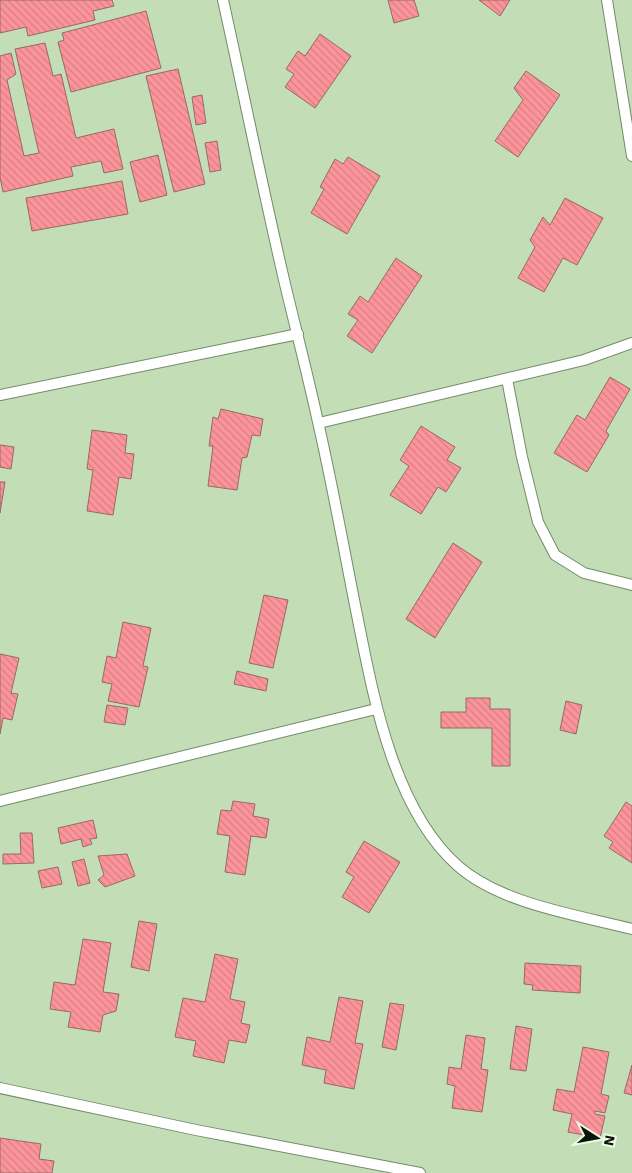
<svg xmlns="http://www.w3.org/2000/svg" width="632" height="1173" font-family="'Work Sans',sans-serif">
<style>
.building{fill:url(#building-back-hatch);stroke:#97686a}
.lines{fill:none;stroke-linecap:round;stroke-linejoin:round}
.service-casing{stroke:#738c68;stroke-width:12}
.service{stroke:#fff;stroke-width:10}
</style>
<defs>
<pattern id="building-back-hatch" width="6" height="6" patternUnits="userSpaceOnUse" patternTransform="scale(1.25)"><rect width="6" height="6" fill="#fc949b"/><path d="M-1 5l2 2M0 0l6 6M5-1l2 2" fill="none" stroke="#d77f84"/></pattern>
</defs>
<rect width="100%" height="100%" fill="#c3deb6"/>
<path class="building" d="M0,0H112L114,6L93,11L95,20L28,36L26,27L0,33Z
M388,0H414L419,16L394,23Z
M479,0H510L500,16Z
M146,11L161,68L71,92L58,42L64,40L62,33Z
M320,34L351,56L315,108L285,87L294,74L286,69L298,51L305,56Z
M45,43L53,76L61,74L76,138L114,129L123,169L104,173L101,161L71,167L73,176L3,192L0,177V56L11,53L16,74L7,80L24,156L39,153L15,49Z
M178,69L205,184L174,192L146,76Z
M526,71L560,95L518,157L495,141L523,100L514,88Z
M202,95L206,123L196,125L192,97Z
M217,141L221,170L210,172L205,143Z
M158,155L167,195L140,202L130,162Z
M348,157L380,176L347,234L311,213L324,189L320,187L335,159L343,164Z
M122,181L128,214L32,231L26,198Z
M565,198L603,218L577,265L563,258L544,292L518,278L535,247L530,240L543,217L550,225Z
M396,258L422,276L372,353L347,336L358,320L348,314L360,296L368,302Z
M610,377L630,389L606,431L609,435L587,472L554,453L577,415L585,420Z
M221,409L263,419L260,436L252,435L247,457L242,458L237,490L208,486L213,446H209L213,417L218,419Z
M421,426L455,447L447,460L461,468L446,492L438,487L421,514L390,495L409,466L400,460Z
M92,430L127,435L125,453L134,454L131,479L119,477L113,515L87,511L93,470L87,469Z
M0,445L14,447L11,469L0,467Z
M0,482H5L0,513Z
M453,543L482,562L435,638L406,619Z
M264,595L288,600L273,668L249,663Z
M123,622L151,628L143,666L148,667L139,707L108,701L112,684L102,682L107,656L116,658Z
M0,654L19,658L11,693L18,694L12,720L3,718L0,734Z
M237,671L268,679L266,691L234,684Z
M466,698H490V709H510V766H492V728H441V712H466Z
M566,701L582,705L576,734L560,730Z
M107,705L128,708L125,725L104,722Z
M233,801L255,804L253,816L269,819L266,838L251,836L245,875L225,872L230,836L217,834L221,810L231,811Z
M626,802L632,806V863L609,848L613,842L604,836Z
M93,820L97,838L90,839L92,844L83,847L81,839L61,844L58,828Z
M20,833H32L34,863L3,864V854H21Z
M364,841L400,862L369,913L342,897L354,877L346,872Z
M127,854L135,876L105,887L98,880L104,875L98,856Z
M84,859L90,883L78,886L72,862Z
M58,867L62,884L42,888L38,871Z
M139,921L157,924L149,971L131,967Z
M83,939L111,943L103,992L119,994L116,1011L103,1015L100,1032L68,1027L71,1012L50,1009L54,982L75,985Z
M215,954L238,959L230,999L245,1002L241,1023L250,1025L246,1043L229,1040L224,1063L193,1056L196,1041L175,1037L183,998L205,1002Z
M525,963L581,966L580,993L532,990L533,985L524,984Z
M339,997L363,1001L355,1043L363,1044L354,1089L324,1083L326,1070L302,1065L307,1037L330,1042Z
M390,1003L404,1005L396,1050L382,1047Z
M516,1026L532,1029L526,1071L510,1069Z
M466,1035L485,1038L481,1069L488,1070L482,1112L452,1108L455,1086L447,1084L449,1067L461,1069Z
M583,1047L609,1052L601,1094L609,1096L605,1113L595,1111V1114L605,1116L600,1138L568,1132L572,1114L553,1110L557,1089L574,1092Z
M632,1065V1095L624,1093Z
M0,1138L41,1144L39,1159L54,1161L52,1173H0Z"/>
<g class="lines">
<defs>
<path id="service" d="M223,0C244,95 263,190 285,284C296,330 308,376 318,422C332,483 343,544 355,605C372,689 391,807 458,866C501,904 578,915 632,929
M607,0L632,156
M507,379L522,457L538,522L555,555L584,573L632,585
M0,395L298,334
M319,423L584,360L632,343
M0,801L376,709
M0,1088L196,1130L420,1173"/>
</defs>
<use href="#service" class="service-casing"/>
<use href="#service" class="service"/>
</g>
<g transform="translate(597 1138) rotate(101)" stroke="#ecfae6" stroke-width="4" paint-order="stroke">
<path d="M0-4L9 19L0 12L-9 19Z" fill="#0c1507"/>
<text y="-8" font-size="14" font-weight="bold" text-anchor="middle" fill="#0c1507">N</text>
</g>
</svg>
